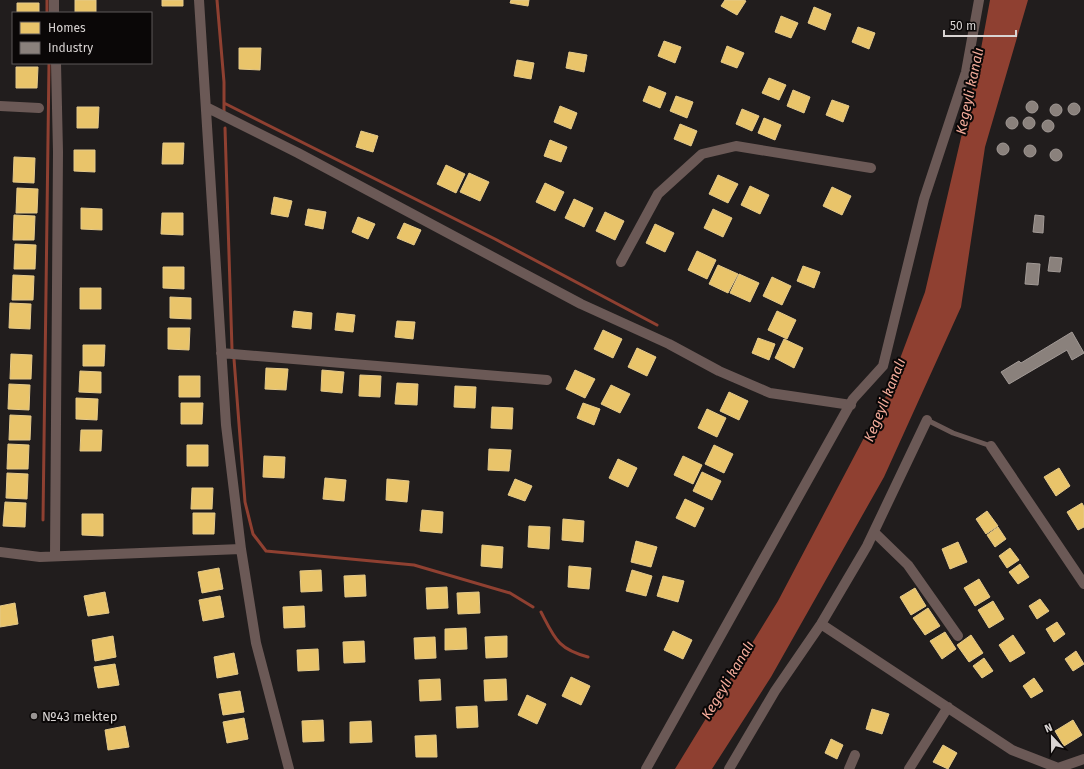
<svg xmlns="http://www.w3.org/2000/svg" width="1084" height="769" font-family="'Fira Sans',sans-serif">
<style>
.water{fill:#8f4031}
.homes{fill:#e9c46a;stroke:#e4c98a}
.industry{fill:#8a817c;stroke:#a29a96}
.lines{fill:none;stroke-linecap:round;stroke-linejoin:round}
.stream{stroke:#8f4031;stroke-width:3}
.lane{stroke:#6b5956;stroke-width:5}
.street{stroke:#6b5956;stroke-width:10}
.poi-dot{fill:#999493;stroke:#0a0707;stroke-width:1.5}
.labels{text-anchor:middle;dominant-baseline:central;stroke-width:4;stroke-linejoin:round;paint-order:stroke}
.poi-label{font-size:13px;fill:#d9d4d3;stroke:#0a0707;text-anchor:start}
.water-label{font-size:14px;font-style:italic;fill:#f3ab9a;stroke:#0a0707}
</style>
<rect width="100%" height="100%" fill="#211d1d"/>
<path class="water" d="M990,0H1028L985,147L961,307L884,477L771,677L712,769H675L778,601L886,396L925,292L978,65Z"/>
<path class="homes" d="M75,0H96V13L75,12Z
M162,0H183V6H162Z
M511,0H529L528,6L510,3Z
M725,0H744L746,1L737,15L721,6Z
M17,3H39V13H17Z
M814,7L831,14L825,30L808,23Z
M781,16L798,23L791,38L775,32Z
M858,27L875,33L869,49L852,42Z
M664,41L681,47L675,63L658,56Z
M727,46L744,53L737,68L721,62Z
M239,48H261L260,70L239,69Z
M569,52L587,55L584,72L566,68Z
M517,60L534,63L531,79L514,76Z
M16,67H38L37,88H16Z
M769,78L786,85L779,100L762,93Z
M649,86L666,93L660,108L643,101Z
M793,90L810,97L804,113L787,106Z
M676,96L693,102L687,118L670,111Z
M832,100L849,106L843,122L826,115Z
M560,106L577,113L571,129L554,122Z
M77,107H99L98,128H77Z
M742,109L759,116L752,131L736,124Z
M764,118L781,125L775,140L758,133Z
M680,124L697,131L691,146L674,139Z
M361,131L378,136L373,152L356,147Z
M550,140L567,147L561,162L544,156Z
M163,143H184L183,164H162Z
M74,150H95V172L74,171Z
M14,157L35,158L34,183L13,182Z
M446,165L465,174L456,193L437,184Z
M469,173L489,182L480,201L460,192Z
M718,175L738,184L728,203L709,194Z
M545,183L564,192L555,211L536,202Z
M750,186L769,195L760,214L741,205Z
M832,187L851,196L842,215L823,206Z
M17,188L38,189L37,213H16Z
M274,197L292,201L288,217L271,214Z
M574,199L593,208L584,227L565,218Z
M81,208L102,209V230L81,229Z
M308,209L326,212L323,229L305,225Z
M713,209L732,218L723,237L704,228Z
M605,212L624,221L615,240L596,231Z
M162,213H183V235L161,234Z
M14,215L35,216L34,240H13Z
M358,217L375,224L368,239L352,232Z
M404,223L421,230L414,245L397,238Z
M655,224L674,233L665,252L646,243Z
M15,244L36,245L35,269H14Z
M697,251L716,260L707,279L688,270Z
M718,265L738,274L728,293L709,284Z
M803,266L820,272L814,288L797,281Z
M163,267H184V289L163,288Z
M739,274L759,283L750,302L730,293Z
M13,275L34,276L33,300H12Z
M772,277L791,286L782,305L763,296Z
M80,288H101V309H80Z
M170,297L191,298V319L170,318Z
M10,303L31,304L30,329L9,328Z
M294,311L312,313L311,329L292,327Z
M777,311L796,320L787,339L768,330Z
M337,313L355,315L353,332L335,330Z
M397,321L415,322L413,339L395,337Z
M168,328H190L189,350L168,349Z
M603,330L622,339L613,358L594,349Z
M758,338L775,344L769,360L752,353Z
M784,339L803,348L794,368L775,358Z
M83,345H105L104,366H83Z
M637,348L656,357L647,376L628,367Z
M11,354L32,355L31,379H10Z
M266,368L288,369L286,390L265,389Z
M322,370L344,372L342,393L321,391Z
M575,370L595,379L585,398L566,389Z
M80,371L101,372V393L79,392Z
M360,375L381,376L380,397L359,396Z
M179,376H200V397H179Z
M397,383L418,384L417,405L395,404Z
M9,384L30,385L29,410L8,409Z
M611,385L630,394L620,413L601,404Z
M455,386L476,387L475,408L454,407Z
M729,392L748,401L739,420L720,411Z
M76,398L98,399L97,420L76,419Z
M181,403H203L202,424H181Z
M583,403L600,409L594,425L577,418Z
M492,407L513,408L512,429L491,428Z
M707,409L726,418L717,437L698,428Z
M10,415L31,416L30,440H9Z
M81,430H102L101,451H80Z
M8,444L29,445L28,469H7Z
M187,445H208V466H187Z
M714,445L733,454L724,473L705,464Z
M489,449L511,450L509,471L488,470Z
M264,456L285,457L284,478L263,477Z
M683,456L702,465L693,484L674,475Z
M618,459L637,468L628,487L609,478Z
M1059,468L1070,486L1056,496L1044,477Z
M702,472L721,481L712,500L693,491Z
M7,473L28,474L27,499L6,498Z
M325,478L346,480L344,501L323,499Z
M387,479L409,481L407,502L386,500Z
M515,479L532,486L525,501L508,495Z
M192,488H213L212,509H191Z
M685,499L704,508L695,527L676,518Z
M5,502L26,503L25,527L3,526Z
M1082,503L1084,507V527L1078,530L1067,512Z
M422,510L443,512L442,533L420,531Z
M987,511L998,526L986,534L976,519Z
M193,513H215L214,534H193Z
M82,514H103V536L82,535Z
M563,519L584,521L583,542L562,540Z
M529,526L550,527L549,549L528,547Z
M998,527L1006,539L995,547L987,535Z
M636,541L657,547L651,567L631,562Z
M958,542L967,562L950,569L942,549Z
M482,545L503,547L502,568L481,566Z
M1010,548L1019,560L1007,568L999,556Z
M1020,564L1029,577L1018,584L1009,572Z
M569,566L591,568L589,589L568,587Z
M219,568L223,589L202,593L198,572Z
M321,570L322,591L301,592L300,571Z
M632,570L652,576L646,596L626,591Z
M365,575L366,596L345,597L344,576Z
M663,576L684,581L678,602L657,596Z
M979,579L990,597L975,606L964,588Z
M447,587L448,608L427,609L426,588Z
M915,588L926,606L911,615L900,597Z
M105,592L109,613L88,616L84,596Z
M479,592L480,613L458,614L457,593Z
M220,596L224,617L203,621L199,600Z
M1040,599L1049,611L1037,619L1029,606Z
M993,601L1004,619L989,628L978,610Z
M15,603L18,624L0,627V606Z
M304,606L305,627L284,628L283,607Z
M928,608L940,626L925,635L913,618Z
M1057,622L1065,634L1054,642L1046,629Z
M466,628L467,649L445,650V629Z
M673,631L692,640L683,659L664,650Z
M945,632L956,649L942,659L930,641Z
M971,635L983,653L969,662L957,645Z
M1013,635L1025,653L1010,662L999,645Z
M113,636L116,657L95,661L92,640Z
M507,636V657L486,658L485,637Z
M435,637L436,658L415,659L414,638Z
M364,641L365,662L344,663L343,642Z
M318,649L319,670L298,671L297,650Z
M1076,651L1084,664L1073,671L1065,659Z
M234,653L238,674L217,678L214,657Z
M984,658L993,671L982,678L973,666Z
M115,664L119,685L98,688L94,667Z
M571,677L590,686L581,705L562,696Z
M1034,678L1043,691L1031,698L1023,686Z
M440,679L441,700L420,701L419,680Z
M506,679L507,700L485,701L484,680Z
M240,691L244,712L223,715L219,694Z
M527,695L546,704L537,724L518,715Z
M477,706L478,727L457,728L456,707Z
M872,709L889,714L882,734L866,729Z
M244,718L248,739L227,743L223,722Z
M323,720L324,741L303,742L302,721Z
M1073,720L1082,735L1064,746L1055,731Z
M371,721L372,742L350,743V722Z
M125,726L129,747L108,750L105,730Z
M436,735L437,757H416L415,736Z
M831,739L843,745L837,759L825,753Z
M943,745L957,753L948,769L933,762Z"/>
<path class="industry" d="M1026 107a6 6 0 1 1 12 0a6 6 0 1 1-12 0Z
M1068 109a6 6 0 1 1 12 0a6 6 0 1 1-12 0Z
M1050 110a6 6 0 1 1 12 0a6 6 0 1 1-12 0Z
M1006 123a6 6 0 1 1 12 0a6 6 0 1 1-12 0Z
M1023 123a6 6 0 1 1 12 0a6 6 0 1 1-12 0Z
M1042 126a6 6 0 1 1 12 0a6 6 0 1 1-12 0Z
M997 149a6 6 0 1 1 12 0a6 6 0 1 1-12 0Z
M1024 151a6 6 0 1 1 12 0a6 6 0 1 1-12 0Z
M1050 155a6 6 0 1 1 12 0a6 6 0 1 1-12 0Z
M1035,215L1044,216L1043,233L1033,232Z
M1050,257L1062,258L1060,272L1048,271Z
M1027,263L1040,264L1038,285L1025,284Z
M1072,332L1084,353L1072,360L1067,350L1009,384L1001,372L1019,361L1021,363Z"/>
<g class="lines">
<path class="stream" d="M47,0V13
M217,0L224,82V111
M224,103L495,239L657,325
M225,128L232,349
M234,359L245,502L253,534L266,551L414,565L510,593L533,607
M43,520L49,63
M541,612C555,639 558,649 588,657"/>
<path class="lane" d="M927,420L953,433L991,446"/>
<path class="street" d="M54,0V13
M199,0L226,425L241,549L256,643L289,769
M0,106L39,108
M206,107L298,153L581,304L669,344L719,371L770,393L851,405
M621,262L658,194L702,154L736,146L871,168
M221,353L547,380
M991,446L1084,584
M874,532L908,565L958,636
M0,552L40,557L241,549
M55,556L58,152L56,63
M821,624L1012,750L1058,768L1084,759
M646,769L853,399L883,366L924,199L966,72L979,0
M729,769L775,691L821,624L867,546L927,420
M849,769L855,755
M909,769L948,707"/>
</g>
<circle class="poi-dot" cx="34" cy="716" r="4"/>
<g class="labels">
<g class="poi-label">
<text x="42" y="716">№43 mektep</text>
</g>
<g class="water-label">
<text transform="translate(970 91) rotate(-78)">Kegeyli kanalı</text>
<text transform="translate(885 400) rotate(-68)">Kegeyli kanalı</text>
<text transform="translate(728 680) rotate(-59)">Kegeyli kanalı</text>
</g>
</g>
<rect x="12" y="12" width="140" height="52" fill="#0a0707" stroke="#5d5959"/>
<rect x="20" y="22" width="20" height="12" fill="#e9c46a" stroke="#5d5959"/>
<text x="48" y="32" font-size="12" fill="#d9d4d3">Homes</text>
<rect x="20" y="42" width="20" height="12" fill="#8a817c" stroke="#5d5959"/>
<text x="48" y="52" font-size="12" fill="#d9d4d3">Industry</text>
<g transform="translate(1052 737) rotate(338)" stroke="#0a0707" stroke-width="3" paint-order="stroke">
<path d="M0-3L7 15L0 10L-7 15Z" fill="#d9d4d3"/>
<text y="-6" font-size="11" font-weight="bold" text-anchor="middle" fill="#d9d4d3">N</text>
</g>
<path d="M944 30v6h72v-6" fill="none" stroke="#d9d4d3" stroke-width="2"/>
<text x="950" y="30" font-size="12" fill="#d9d4d3" stroke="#0a0707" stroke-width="3" paint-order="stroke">50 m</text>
</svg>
